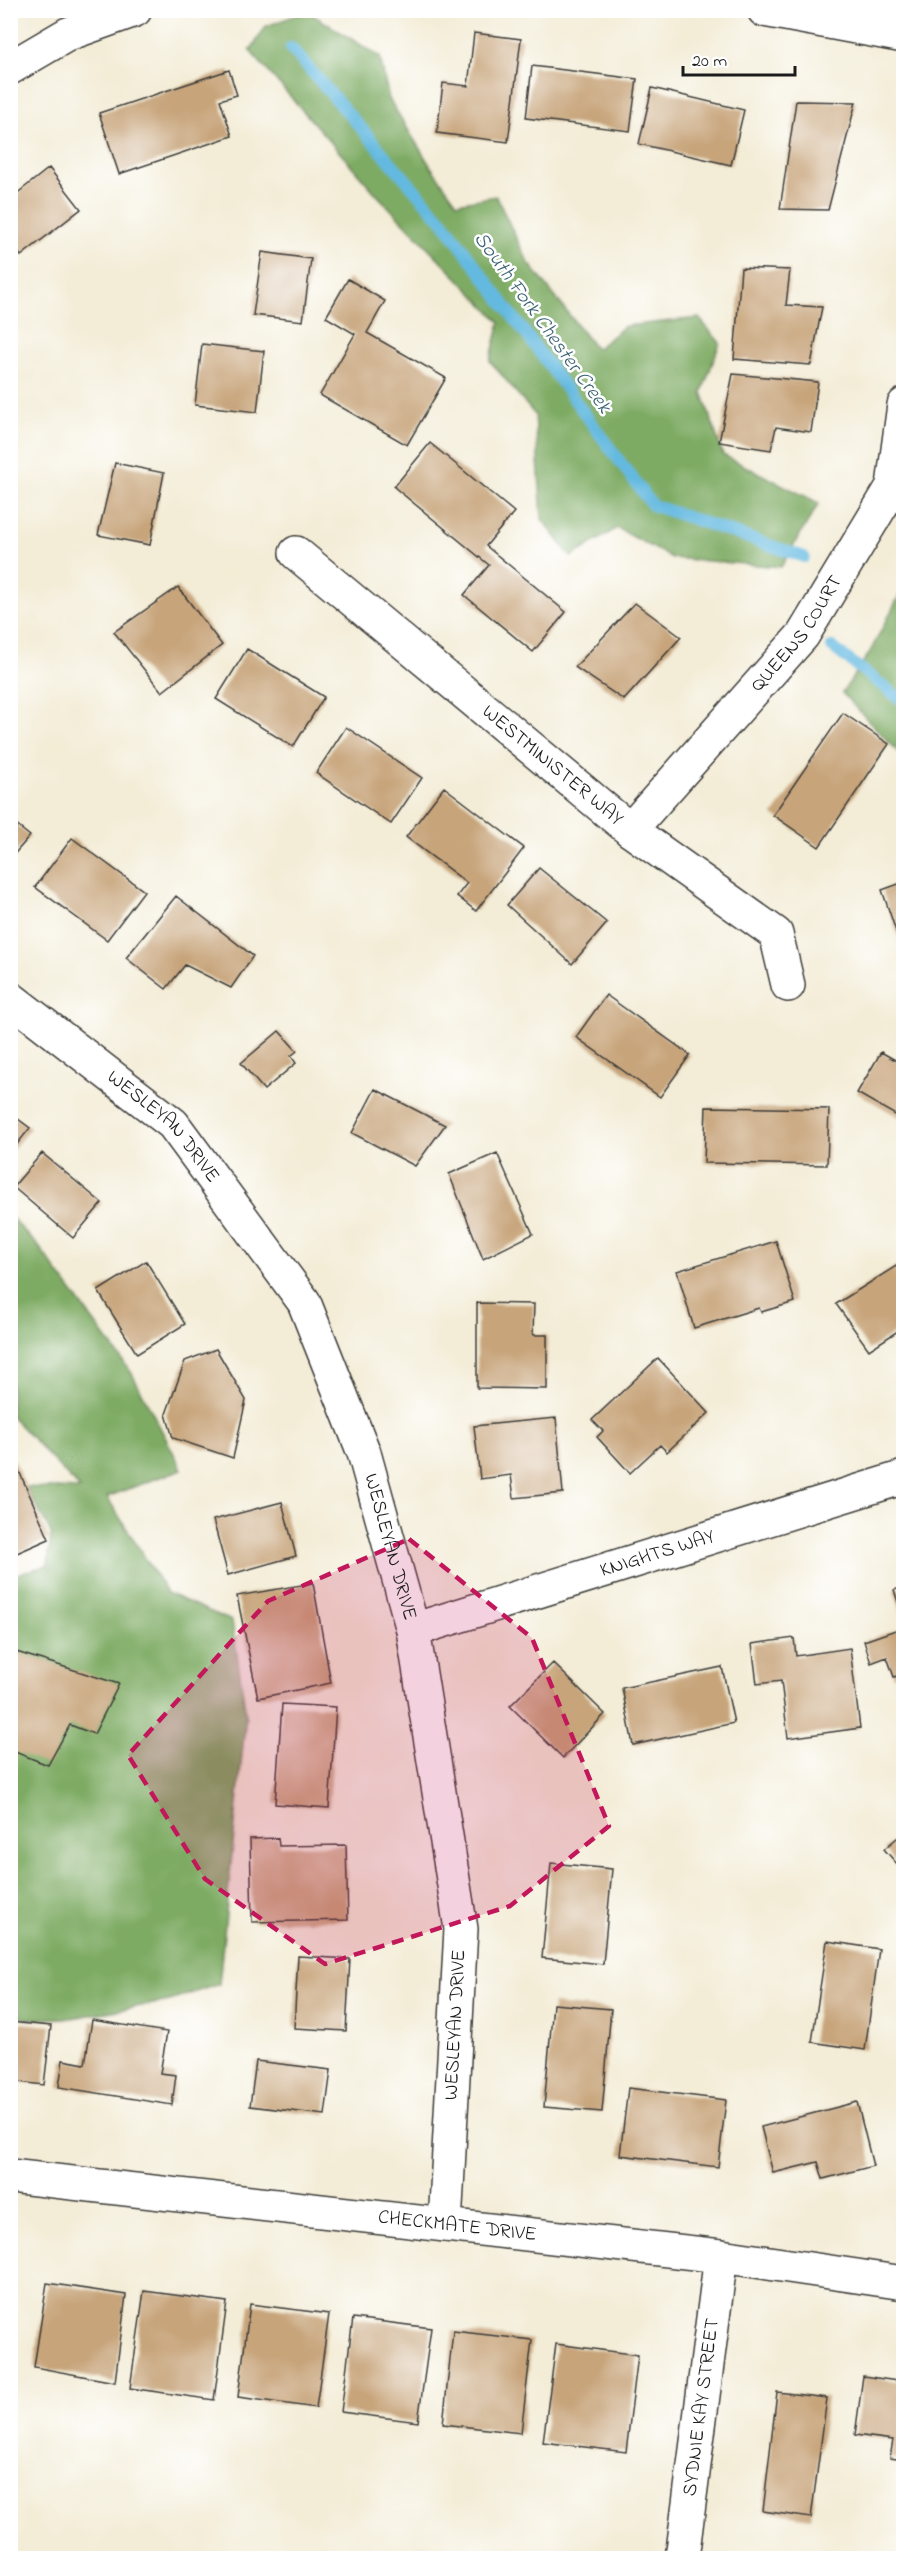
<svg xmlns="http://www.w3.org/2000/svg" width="914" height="2569" font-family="'Indie Flower',sans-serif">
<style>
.forest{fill:#7eab64;stroke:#4d6440;stroke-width:1.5}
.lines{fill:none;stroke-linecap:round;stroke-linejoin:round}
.stream{stroke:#63b9e0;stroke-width:12}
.building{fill:#c7a47a}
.minor-casing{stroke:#3c3b38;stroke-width:36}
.minor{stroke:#fff;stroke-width:33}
.marked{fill:#c2185b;fill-opacity:0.2;stroke:#c2185b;stroke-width:4.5;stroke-dasharray:12 8;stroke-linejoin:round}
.labels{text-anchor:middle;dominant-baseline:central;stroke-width:5;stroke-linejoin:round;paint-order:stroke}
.street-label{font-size:20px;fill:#1c1c1c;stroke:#fff}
.water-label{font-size:21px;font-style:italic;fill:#3c6374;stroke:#fff}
</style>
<rect width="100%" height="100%" fill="#fff"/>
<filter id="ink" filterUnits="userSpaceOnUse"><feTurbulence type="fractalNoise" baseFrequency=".0167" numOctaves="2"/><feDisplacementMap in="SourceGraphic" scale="12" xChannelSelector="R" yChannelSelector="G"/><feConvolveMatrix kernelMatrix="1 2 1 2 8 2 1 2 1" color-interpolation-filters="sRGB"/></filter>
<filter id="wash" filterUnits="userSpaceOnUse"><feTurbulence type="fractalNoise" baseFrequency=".008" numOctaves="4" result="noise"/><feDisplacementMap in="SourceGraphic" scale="24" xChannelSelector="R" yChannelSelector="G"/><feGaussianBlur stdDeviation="1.35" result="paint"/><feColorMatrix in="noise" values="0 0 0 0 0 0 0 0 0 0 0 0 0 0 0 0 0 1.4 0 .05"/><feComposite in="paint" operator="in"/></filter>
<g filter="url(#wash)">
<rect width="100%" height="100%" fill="#f3ecd6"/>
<path class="forest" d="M307,11L380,57L389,99L431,167L457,203L496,196L528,262L596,349L625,326L699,318L720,343L702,392L723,455L819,503L781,567L672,558L617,528L571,557L542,519L535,415L490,361L500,322L378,196L250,51L266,26Z
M900,594L904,596L903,757L842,693L870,652Z
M10,1216L40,1248L131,1372L182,1469L107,1497L167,1593L232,1621L246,1715L219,1984L170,2001L72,2018L27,2019L11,2014V1576L48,1565L51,1533L26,1487L80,1489L11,1416Z"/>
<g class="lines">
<path class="stream" d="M291,48L444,223L652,505L804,557
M832,647L904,702"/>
</g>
<g id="blocks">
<path class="building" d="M474,33L521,39L508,142L437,133L443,83L468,86Z
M532,66L637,79L630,131L526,118Z
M229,70L237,95L220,100L232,136L119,174L99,113Z
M652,88L744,110L731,165L639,144Z
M796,101L856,102L828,210L780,209Z
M49,168L81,209L21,256L10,243V199Z
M262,252L311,259L303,321L253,315Z
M741,268L790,270L786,305L822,307L811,365L734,359Z
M348,279L385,301L367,333L446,378L407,445L320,395L355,334L326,317Z
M202,344L264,351L257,412L195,405Z
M733,374L818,382L811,432L776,427L771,450L719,442Z
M430,443L514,512L486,546L566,612L533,652L464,595L489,565L394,487Z
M115,463L164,473L150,545L98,535Z
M178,587L222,645L162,692L114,632Z
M635,603L681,637L624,700L575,667Z
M247,649L324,697L293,747L216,699Z
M843,713L889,744L819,847L773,815Z
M346,727L422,778L391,824L316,773Z
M444,787L524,848L476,911L457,896L467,883L406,837Z
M10,820L30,836L10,859Z
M72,838L144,891L107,940L35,887Z
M539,868L607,923L572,964L507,905Z
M904,882V952H903L882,890Z
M176,896L253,956L231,988L185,965L166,989L126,958Z
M606,995L690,1055L660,1097L576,1037Z
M279,1031L297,1051L291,1056L296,1063L264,1090L241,1063Z
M881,1052L904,1065V1120L857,1093Z
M375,1089L445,1125L415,1166L352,1133Z
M706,1107L829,1109L827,1165L704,1163Z
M10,1113L30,1128L10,1153Z
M42,1153L102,1203L73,1238L13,1187Z
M497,1153L533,1234L483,1259L449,1174Z
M776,1241L795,1302L761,1312L759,1308L694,1328L677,1271Z
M146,1261L185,1324L137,1354L98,1291Z
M904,1261V1327L869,1350L836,1304Z
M477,1303L534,1304L533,1335H547V1389L477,1388Z
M216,1349L246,1400L233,1458L173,1438L166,1414L185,1361Z
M658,1358L709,1413L667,1452L660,1445L630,1473L597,1437L603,1431L592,1420Z
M556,1418L563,1493L514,1498L511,1475L480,1479L474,1426Z
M12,1455L49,1539L10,1556V1456Z
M282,1502L296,1556L228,1575L213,1520Z
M313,1583L331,1683L258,1698L237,1596Z
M904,1587V1617H903L894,1590Z
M904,1627V1674L894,1677L887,1657L871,1663L864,1641Z
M794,1638L796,1656L850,1648L860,1728L788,1738L781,1681L757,1684L752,1644Z
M10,1650L119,1684L94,1734L70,1725L48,1765L10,1750V1713L13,1707L10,1706Z
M553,1663L605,1714L563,1758L510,1706Z
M722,1667L734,1723L633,1745L622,1688Z
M282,1704L336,1707L329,1808L275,1804Z
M904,1832V1872L884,1849Z
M278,1838L279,1846L346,1845L348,1920L252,1922L250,1839Z
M551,1863L612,1869L603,1964L542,1958Z
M827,1941L879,1949L865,2050L812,2042Z
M298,1956L350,1959L346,2031L294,2028Z
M553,2004L611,2009L602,2112L544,2107Z
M92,2020L167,2032L160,2073L176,2075L172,2105L59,2087L63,2060L85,2064Z
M10,2022L51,2026L44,2085L10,2081Z
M256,2061L331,2070L325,2115L250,2106Z
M628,2088L726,2100L718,2167L620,2155Z
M857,2102L873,2166L823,2179L818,2162L773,2173L761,2127Z
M47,2283L126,2295L115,2382L34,2367Z
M144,2291L227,2302L214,2400L130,2388Z
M250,2304L329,2314L316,2408L238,2397Z
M353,2318L431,2328L418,2422L341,2412Z
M453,2331L532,2340L521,2433L443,2424Z
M556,2344L638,2355L626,2452L543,2442Z
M863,2376L904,2382V2460L890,2458L893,2440L855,2435Z
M777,2392L827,2398L811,2518L763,2511Z"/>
</g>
</g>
<g filter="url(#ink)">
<use href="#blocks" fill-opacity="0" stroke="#3c3b38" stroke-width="1.5"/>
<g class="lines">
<defs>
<g id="minor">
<path d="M764,10L904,36"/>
<path d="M10,68L68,34L135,10"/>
<path id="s1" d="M296,553L630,830L776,934L788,985"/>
<path id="s2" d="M630,830L803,635L893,486L904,405"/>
<path id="s3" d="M10,998L173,1124L304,1302L364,1453L413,1630L461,1929L445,2225"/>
<path id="s4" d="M413,1630L904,1477"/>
<path id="s5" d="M10,2176L721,2256L904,2283"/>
<path id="s6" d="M682,2558L721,2256"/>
</g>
</defs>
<use href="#minor" class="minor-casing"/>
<use href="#minor" class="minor"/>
</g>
</g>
<path class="marked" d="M409,1539L532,1638L609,1826L510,1906L325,1964L205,1879L128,1755L268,1601Z"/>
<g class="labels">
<g class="street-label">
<text stroke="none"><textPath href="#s2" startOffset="258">QUEENS COURT</textPath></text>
<text stroke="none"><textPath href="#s1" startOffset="333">WESTMINISTER WAY</textPath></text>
<text stroke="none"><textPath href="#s3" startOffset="201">WESLEYAN DRIVE</textPath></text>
<text stroke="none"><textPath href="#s3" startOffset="687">WESLEYAN DRIVE</textPath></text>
<text stroke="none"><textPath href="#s4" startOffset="256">KNIGHTS WAY</textPath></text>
<text transform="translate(456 2025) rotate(-87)">WESLEYAN DRIVE</text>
<text stroke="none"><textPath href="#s5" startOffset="450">CHECKMATE DRIVE</textPath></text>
<text stroke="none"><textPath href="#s6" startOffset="152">SYDNIE KAY STREET</textPath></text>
</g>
<g class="water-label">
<text transform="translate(542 323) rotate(54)">South Fork Chester Creek</text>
</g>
</g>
<rect width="914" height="2569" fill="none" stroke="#fff" stroke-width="36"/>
<path d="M683 66v9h112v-9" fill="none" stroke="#1c1c1c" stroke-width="3"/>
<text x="692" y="66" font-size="18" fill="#1c1c1c" stroke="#ffffff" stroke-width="4.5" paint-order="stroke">20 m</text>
</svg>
